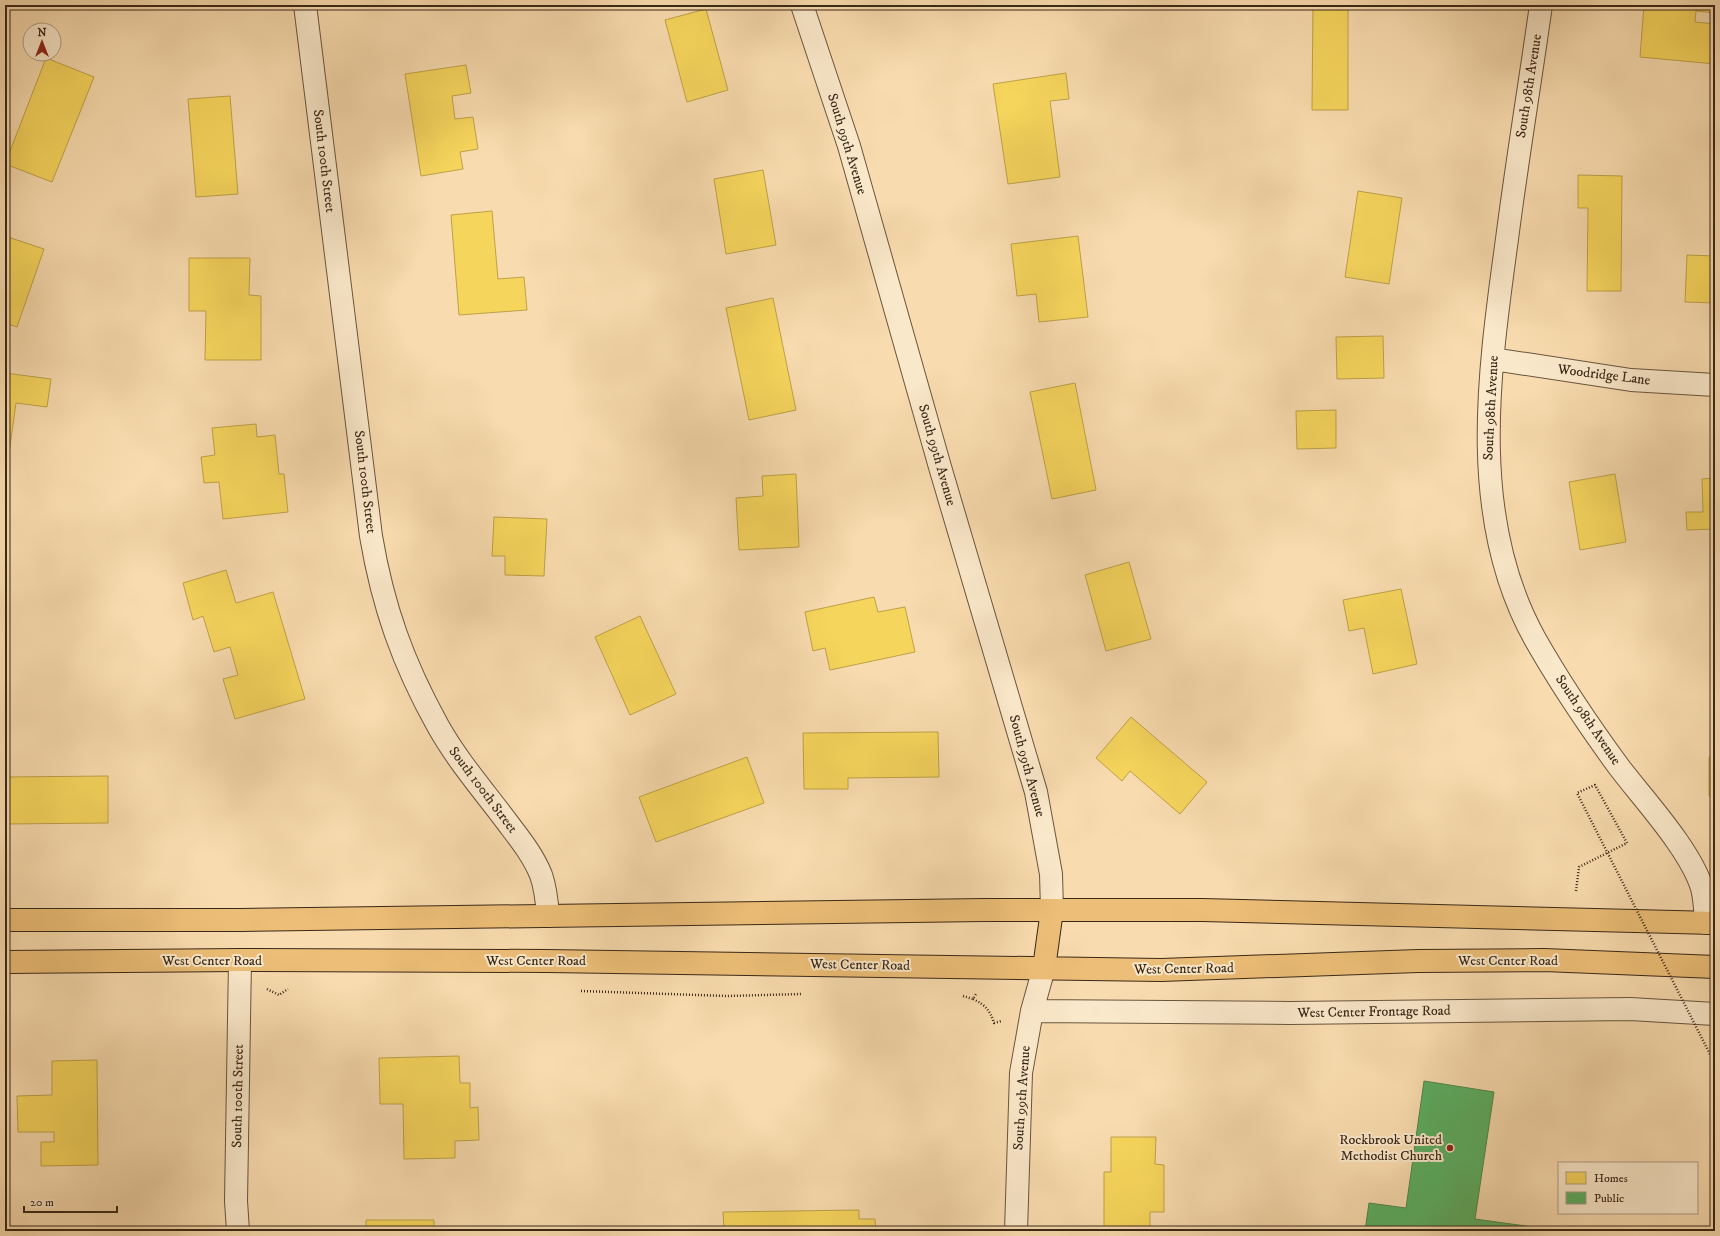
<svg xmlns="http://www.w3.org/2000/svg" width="1720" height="1236" font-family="'IM FELL DW Pica',serif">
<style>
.homes{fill:#f6d55c;stroke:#bea148}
.public{fill:#5aae61;stroke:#50864b}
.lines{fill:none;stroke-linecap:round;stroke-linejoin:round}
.street-casing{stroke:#6a553e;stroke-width:24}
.primary-casing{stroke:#3a2818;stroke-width:24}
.path{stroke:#3a2818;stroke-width:2.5;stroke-dasharray:1 2;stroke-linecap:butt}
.street{stroke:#fae8ca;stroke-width:22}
.primary{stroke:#ecbe77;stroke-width:22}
.path-bridge{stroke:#3a2818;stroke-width:2.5;stroke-dasharray:1 2;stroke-linecap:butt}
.poi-dot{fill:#8f2418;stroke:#fae8ca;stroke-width:1.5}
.labels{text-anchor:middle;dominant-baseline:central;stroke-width:4;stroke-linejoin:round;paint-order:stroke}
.street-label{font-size:14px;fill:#3a2818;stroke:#fae8ca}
.poi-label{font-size:14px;fill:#3a2818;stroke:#fae8ca;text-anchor:end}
</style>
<rect width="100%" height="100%" fill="#f8dbae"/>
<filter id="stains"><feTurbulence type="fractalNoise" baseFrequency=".005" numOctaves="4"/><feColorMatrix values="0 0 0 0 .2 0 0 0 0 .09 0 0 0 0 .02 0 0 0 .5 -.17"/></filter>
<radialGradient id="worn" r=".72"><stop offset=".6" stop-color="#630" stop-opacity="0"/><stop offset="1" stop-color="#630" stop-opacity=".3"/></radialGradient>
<path class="homes" d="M154,5H173L171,9Z
M1313,5H1348V110H1312Z
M1644,5H1715V13L1696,11L1695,22L1715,24V64L1640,57Z
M706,9L728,90L687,102L665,20Z
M46,58L94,77L52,182L5,164Z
M466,65L471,93L452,96L455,119L473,117L478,149L460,152L463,169L421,176L405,74Z
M1066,73L1069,99L1050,101L1060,177L1008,184L993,84Z
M230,96L238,194L196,197L188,99Z
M763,170L776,245L726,254L714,179Z
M1578,175L1622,176L1621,291H1587L1588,208H1578Z
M1358,191L1402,198L1389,284L1345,277Z
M492,211L498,279L524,277L527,310L459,315L451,215Z
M5,236L44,249L17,327L5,323Z
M1078,236L1088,317L1039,322L1036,294L1017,296L1011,244Z
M1687,255L1715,256V303L1685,302Z
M189,258H250L249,295L261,296V360H205L206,311H189Z
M773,298L796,410L749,420L726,308Z
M1383,336L1384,378L1337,379L1336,337Z
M5,373L51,379L47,407L16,403L8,460L5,459Z
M1075,383L1096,490L1052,499L1030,392Z
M1336,410V448L1297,449L1296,411Z
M256,424L257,437L275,435L279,474H284L288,512L223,519L219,482L204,483L201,457L215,455L212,428Z
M796,474L799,547L739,550L736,498L763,496L762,476Z
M1615,474L1626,542L1580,550L1569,482Z
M1715,478V529L1687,530L1686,512H1703L1702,479Z
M494,517L547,519L544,576L505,575V556H492Z
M1129,562L1151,639L1106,651L1085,575Z
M226,570L236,603L273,592L305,699L235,719L223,679L238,675L230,647L214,652L203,616L193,620L183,583Z
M1401,589L1417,664L1373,674L1364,628L1349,631L1343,600Z
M874,597L878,612L905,607L915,652L830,670L825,648L813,651L805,612Z
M640,616L676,694L630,715L595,637Z
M1131,717L1207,782L1180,814L1130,771L1122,781L1096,758Z
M938,732L939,777L848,778V789H804L803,733Z
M747,757L764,803L656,842L639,797Z
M1709,757H1715V796H1709Z
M108,776V823L5,824V777Z
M459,1056L460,1083H470V1108L478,1107L479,1140L455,1141V1158L404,1159L403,1104H380L379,1058Z
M97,1060L98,1165L41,1166V1142H54V1132H18L17,1096L52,1095V1061Z
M1111,1137H1156L1155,1164L1164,1165V1212H1150V1231H1104V1172H1111Z
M859,1210V1219H875L876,1231H724L723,1212Z
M366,1220H434V1231H366Z"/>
<path class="public" d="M1424,1081L1494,1092L1475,1219L1562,1231H1365L1369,1203L1406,1208Z"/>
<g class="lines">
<defs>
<path id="street" d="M305,5L371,536C383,607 403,663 438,726C457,760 483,790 507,822C519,838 533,855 541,875C546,889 547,902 548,916
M802,5L849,146L940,467L1036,792L1051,874L1052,910
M1541,5C1530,83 1517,161 1507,239C1489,371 1467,517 1535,639C1560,683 1589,726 1619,767C1644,800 1690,849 1702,888C1705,899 1705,911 1706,923
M1493,359L1631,380L1715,385
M1032,1011L1290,1013L1630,1009L1715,1014
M238,1231L236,1201L240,960
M1016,1231L1021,1073L1032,1011L1044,968"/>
<path id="primary" d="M5,920H240L984,910H1202L1715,923
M5,962L240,960L547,961L1161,970L1418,961L1544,960L1715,967
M1044,968L1052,910"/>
</defs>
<use href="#street" class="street-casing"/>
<use href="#primary" class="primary-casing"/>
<path class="path" d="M1576,891L1579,867L1627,843
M267,989L279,995L288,989
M581,991L727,996L802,994
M963,996L973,999L976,994
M973,999C985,1005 990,1010 994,1023L1002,1021"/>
<use href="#street" class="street"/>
<use href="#primary" class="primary"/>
<path class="path-bridge" d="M1627,843L1595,785L1577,793L1715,1064"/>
</g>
<circle class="poi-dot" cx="1450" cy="1148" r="4"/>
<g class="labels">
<g class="street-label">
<text transform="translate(1529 86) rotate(-81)">South 98th Avenue</text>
<text transform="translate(847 144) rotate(73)">South 99th Avenue</text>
<text transform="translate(324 161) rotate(83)">South 100th Street</text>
<text transform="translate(1604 375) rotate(7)">Woodridge Lane</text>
<text transform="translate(1491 408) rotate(-87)">South 98th Avenue</text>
<text transform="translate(937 455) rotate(74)">South 99th Avenue</text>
<text transform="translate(365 482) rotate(83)">South 100th Street</text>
<text transform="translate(1588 720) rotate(56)">South 98th Avenue</text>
<text transform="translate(1027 766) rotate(75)">South 99th Avenue</text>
<text transform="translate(483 790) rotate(53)">South 100th Street</text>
<text x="212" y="961">West Center Road</text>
<text x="536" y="961">West Center Road</text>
<text x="1508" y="961">West Center Road</text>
<text transform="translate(860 965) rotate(1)">West Center Road</text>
<text transform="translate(1184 969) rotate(-1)">West Center Road</text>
<text transform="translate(1374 1012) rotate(-1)">West Center Frontage Road</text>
<text transform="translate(238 1096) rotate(-89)">South 100th Street</text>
<text transform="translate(1022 1098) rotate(-86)">South 99th Avenue</text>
</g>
<g class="poi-label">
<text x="1442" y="1140">Rockbrook United<tspan x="1442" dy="16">Methodist Church</tspan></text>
</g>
</g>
<rect width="1720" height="1236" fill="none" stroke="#f8dbae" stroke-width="20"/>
<rect x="6" y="6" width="1708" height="1224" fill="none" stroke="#3a2818" stroke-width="2"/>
<rect x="10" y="10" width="1700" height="1216" fill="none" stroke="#3a2818"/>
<rect x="1558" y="1162" width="140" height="52" fill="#fae8ca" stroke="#ad9b83"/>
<rect x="1566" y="1172" width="20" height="12" fill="#f6d55c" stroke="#ad9b83"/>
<text x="1594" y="1182" font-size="12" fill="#3a2818">Homes</text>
<rect x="1566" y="1192" width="20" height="12" fill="#5aae61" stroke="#ad9b83"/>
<text x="1594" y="1202" font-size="12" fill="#3a2818">Public</text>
<g transform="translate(42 42)"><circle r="19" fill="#fae8ca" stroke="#ad9b83"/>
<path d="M0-3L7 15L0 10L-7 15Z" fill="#8f2418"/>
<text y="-6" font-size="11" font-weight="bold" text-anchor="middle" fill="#3a2818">N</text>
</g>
<path d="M24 1206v6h93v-6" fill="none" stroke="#3a2818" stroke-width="2"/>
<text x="30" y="1206" font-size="12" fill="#3a2818" stroke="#fae8ca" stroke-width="3" paint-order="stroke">20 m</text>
<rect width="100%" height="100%" filter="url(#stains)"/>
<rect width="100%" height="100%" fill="url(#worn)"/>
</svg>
